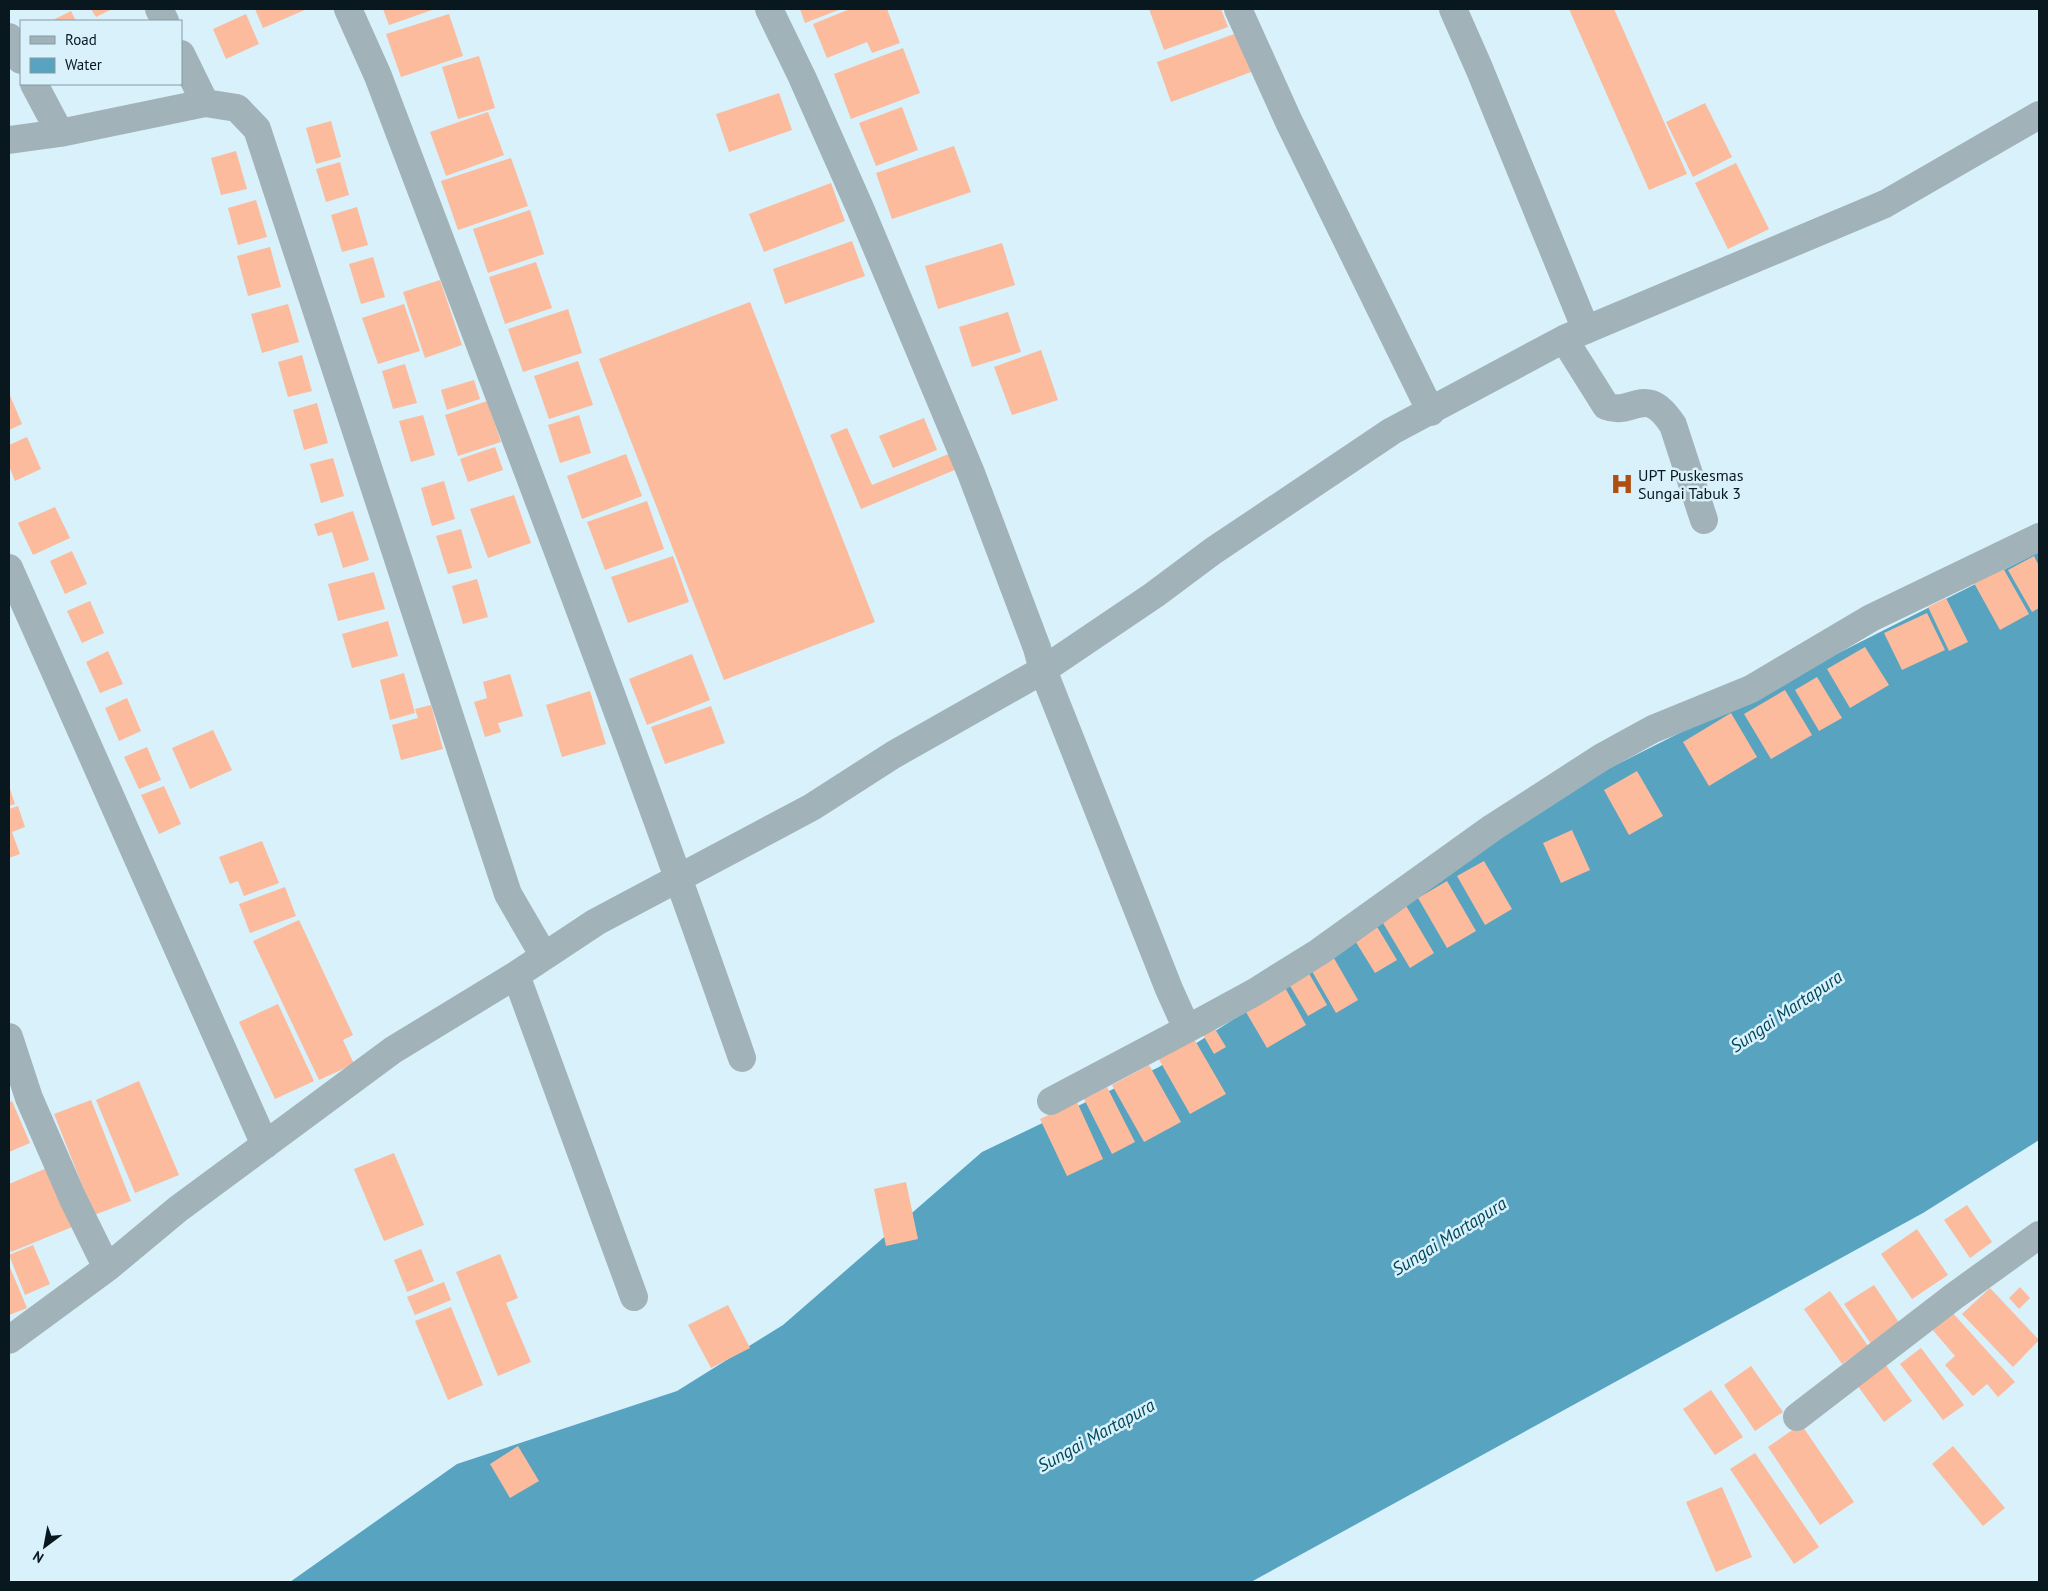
<svg xmlns="http://www.w3.org/2000/svg" width="2048" height="1591" font-family="'PT Sans',sans-serif">
<style>
.water{fill:#58a4c0}
.building{fill:#fbbb9c}
.lines{fill:none;stroke-linecap:round;stroke-linejoin:round}
.minor{stroke:#a1b2b9;stroke-width:28}
.labels{text-anchor:middle;dominant-baseline:central;stroke-width:5;stroke-linejoin:round;paint-order:stroke}
.poi-label{font-size:16px;fill:#08181e;stroke:#d8f1fb;text-anchor:start}
.water-label{font-size:18px;font-style:italic;fill:#01475b;stroke:#d8f1fb}
</style>
<rect width="100%" height="100%" fill="#d8f1fb"/>
<path class="water" d="M2039,552V1140L1923,1213L1251,1582H290L457,1464L677,1391L783,1325L982,1152L1159,1067L1312,969L1503,832L1602,772Z"/>
<path class="building" d="M91,9H112L96,17Z
M255,9H307L263,28Z
M383,9H435L389,25Z
M800,9H841L805,23Z
M850,9H887L900,43L872,53L867,42L827,58L813,24Z
M1149,9H1221L1228,27L1164,50Z
M1569,9H1614L1687,174L1649,190Z
M71,11L76,21H51Z
M246,14L259,44L226,59L213,29Z
M449,14L463,56L401,77L386,34Z
M1237,33L1251,72L1171,102L1157,62Z
M903,48L920,93L851,119L834,74Z
M479,56L495,108L458,119L442,67Z
M779,93L792,130L729,152L716,114Z
M1705,103L1732,157L1693,177L1666,122Z
M902,107L918,150L876,166L859,123Z
M488,112L504,155L446,176L430,132Z
M331,121L341,157L316,164L306,128Z
M954,146L971,192L892,219L876,173Z
M236,151L247,189L221,195L211,158Z
M511,158L528,206L458,230L441,181Z
M340,162L349,195L326,202L316,169Z
M1736,163L1769,229L1728,249L1695,183Z
M831,183L845,221L764,252L749,214Z
M256,200L267,237L238,245L228,208Z
M357,207L368,245L342,252L331,215Z
M530,210L544,254L488,273L473,229Z
M852,241L865,276L785,304L773,269Z
M1002,243L1015,285L938,309L925,266Z
M270,247L281,287L248,296L237,256Z
M373,257L385,297L361,304L349,264Z
M536,262L552,308L505,324L489,277Z
M440,280L462,345L425,358L403,292Z
M750,302L875,622L724,680L599,359Z
M288,304L299,342L262,353L251,314Z
M404,304L420,351L378,364L362,318Z
M568,309L582,353L523,372L508,329Z
M1008,312L1021,352L972,367L959,327Z
M1041,350L1058,400L1012,415L994,367Z
M302,355L312,391L288,397L278,362Z
M578,361L593,405L549,419L534,376Z
M405,364L417,403L393,409L382,371Z
M474,380L480,399L447,410L441,390Z
M9,393L22,424L9,430Z
M487,401L501,442L458,456L445,415Z
M317,403L328,443L304,450L293,410Z
M423,415L435,455L411,462L399,421Z
M579,415L591,453L560,463L548,425Z
M924,418L937,450L893,468L879,436Z
M847,428L872,485L951,453L957,469L861,509L830,435Z
M27,437L41,469L15,481L9,466V445Z
M495,447L503,470L468,482L460,459Z
M626,454L642,496L582,519L567,476Z
M333,458L344,496L321,503L310,464Z
M444,481L455,519L432,526L421,488Z
M514,495L531,543L488,558L470,509Z
M647,501L664,549L605,570L587,522Z
M55,507L70,538L33,555L18,523Z
M353,511L369,560L343,568L332,532L318,536L314,524Z
M461,529L472,568L448,574L436,536Z
M72,551L87,584L65,594L50,561Z
M673,556L689,602L628,623L611,577Z
M2034,556L2039,566V608L2032,612L2008,570Z
M2003,568L2029,614L2000,630L1974,583Z
M374,572L385,609L338,621L328,584Z
M477,579L488,617L463,624L452,586Z
M1946,598L1968,642L1949,651L1928,607Z
M90,601L104,633L82,643L67,611Z
M1927,613L1945,650L1902,670L1884,633Z
M388,621L398,656L352,668L342,634Z
M1865,647L1889,685L1850,708L1827,669Z
M108,651L123,684L100,693L86,662Z
M692,654L710,700L647,725L629,679Z
M404,673L415,713L390,720L380,680Z
M510,674L523,716L498,723L501,732L485,737L474,702L487,698L483,682Z
M1817,677L1842,718L1819,731L1795,690Z
M1785,690L1812,735L1771,759L1744,714Z
M590,691L606,744L562,757L546,705Z
M127,698L141,731L119,741L105,708Z
M431,705L443,749L401,760L392,725L418,718L415,709Z
M711,706L725,743L665,764L651,727Z
M1731,713L1757,757L1709,786L1683,742Z
M213,730L232,770L190,789L172,748Z
M147,747L161,780L139,789L124,757Z
M1637,771L1663,816L1629,835L1604,790Z
M9,786L15,804L9,806Z
M164,786L181,824L159,834L141,795Z
M18,806L25,827L12,832L20,854L9,858V809Z
M1572,830L1590,870L1561,883L1543,843Z
M262,841L279,883L244,896L238,881L230,884L219,857Z
M1484,861L1512,909L1485,925L1457,876Z
M1447,881L1476,931L1447,948L1418,898Z
M285,887L296,916L250,933L239,904Z
M1405,904L1434,953L1410,968L1380,918Z
M299,920L353,1035L343,1040L354,1064L319,1080L253,941Z
M1376,925L1397,960L1375,973L1354,939Z
M1331,953L1358,1000L1336,1013L1309,966Z
M1307,970L1327,1005L1308,1016L1287,981Z
M1283,984L1306,1025L1267,1048L1243,1007Z
M278,1004L314,1081L275,1099L239,1022Z
M1215,1029L1226,1047L1214,1054L1203,1035Z
M1193,1037L1226,1094L1190,1114L1157,1056Z
M1149,1065L1181,1122L1144,1142L1112,1085Z
M139,1081L179,1175L135,1193L96,1100Z
M1107,1087L1135,1142L1112,1154L1084,1099Z
M91,1100L131,1201L94,1215L54,1114Z
M12,1101L30,1143L9,1152V1102Z
M1077,1102L1103,1159L1067,1176L1040,1119Z
M394,1153L424,1225L384,1241L354,1169Z
M47,1168L72,1227L11,1252L9,1247V1184Z
M906,1182L918,1239L886,1246L874,1189Z
M1967,1205L1992,1242L1970,1258L1944,1220Z
M1917,1229L1948,1275L1912,1299L1881,1254Z
M33,1245L50,1284L25,1295L9,1255Z
M421,1249L434,1281L407,1292L394,1260Z
M500,1254L518,1298L506,1303L531,1362L498,1376L456,1272Z
M9,1265L27,1308L9,1315Z
M444,1282L451,1300L415,1315L407,1297Z
M1874,1285L1900,1324L1871,1344L1844,1304Z
M2020,1287L2030,1298L2019,1309L2009,1298Z
M1990,1288L2039,1340L2013,1367L1962,1314Z
M1830,1291L1868,1346L1842,1364L1804,1309Z
M728,1305L750,1348L711,1368L688,1325Z
M451,1307L483,1385L448,1400L415,1321Z
M1951,1311L2015,1382L1998,1397L1987,1384L1973,1396L1945,1365L1955,1356L1931,1328Z
M1921,1348L1964,1405L1943,1420L1900,1364Z
M1885,1364L1912,1401L1884,1422L1857,1385Z
M1751,1366L1783,1412L1755,1431L1724,1385Z
M1711,1390L1743,1437L1715,1455L1683,1409Z
M1801,1424L1854,1502L1820,1525L1768,1447Z
M518,1446L539,1481L510,1498L490,1464Z
M1953,1446L2005,1508L1983,1526L1932,1464Z
M1755,1453L1819,1547L1794,1564L1730,1469Z
M1722,1487L1752,1557L1716,1572L1686,1502Z"/>
<g class="lines">
<path class="minor" d="M159,9L165,21
M348,9L378,76C502,403 627,728 742,1058
M769,9L802,77L860,208L971,473L1037,648L1043,670L1169,989L1187,1029L1051,1101
M1238,9L1289,122L1431,412
M1453,9L1479,68L1586,330
M9,37L21,60
M181,54L205,103
M34,84L60,133
M9,140L60,133L205,103L237,108L257,129L508,894L544,956
M1564,339L1606,406C1634,417 1645,382 1673,425L1704,520
M9,568L265,1145
M516,975L634,1297
M1187,1029L1255,992L1319,952L1492,828L1602,757L1653,729L1751,689L1871,618L2039,537
M9,1037L29,1098L73,1199L107,1268
M9,1340L107,1268L178,1209L393,1050L516,975L596,922L812,807L893,755L1043,670L1154,595L1213,551L1392,431L1564,339L1885,204L2039,115
M1797,1417L1953,1297L2039,1235"/>
</g>
<defs>
<symbol id="hospital-bare" viewBox="-9 -9 18 18"><path d="M-5-5h3v3.5h4V-5h3V5h-3V1.5h-4V5h-3Z" fill="#b04e10" stroke="#d8f1fb" stroke-width="2.5" paint-order="stroke"/></symbol>
</defs>
<g fill-rule="evenodd">
<use href="#hospital-bare" x="1606" y="468" width="32" height="32"/>
</g>
<g class="labels">
<g class="poi-label">
<text x="1638" y="475">UPT Puskesmas<tspan x="1638" dy="18">Sungai Tabuk 3</tspan></text>
</g>
<g class="water-label">
<text transform="translate(1786 1011) rotate(-34)">Sungai Martapura</text>
<text transform="translate(1449 1236) rotate(-32)">Sungai Martapura</text>
<text transform="translate(1096 1435) rotate(-29)">Sungai Martapura</text>
</g>
</g>
<rect width="2048" height="1591" fill="none" stroke="#08181e" stroke-width="20"/>
<rect x="20" y="20" width="162" height="65" fill="#d8f1fb" stroke="#859aa3"/>
<rect x="30" y="36" width="25" height="8" fill="#a1b2b9" stroke="#859aa3"/>
<text x="65" y="45" font-size="15" fill="#08181e">Road</text>
<rect x="30" y="58" width="25" height="15" fill="#58a4c0" stroke="#859aa3"/>
<text x="65" y="70" font-size="15" fill="#08181e">Water</text>
<g transform="translate(45 1546) rotate(212)" stroke="#d8f1fb" stroke-width="4" paint-order="stroke">
<path d="M0-4L9 19L0 12L-9 19Z" fill="#08181e"/>
<text y="-8" font-size="14" font-weight="bold" text-anchor="middle" fill="#08181e">N</text>
</g>
</svg>
